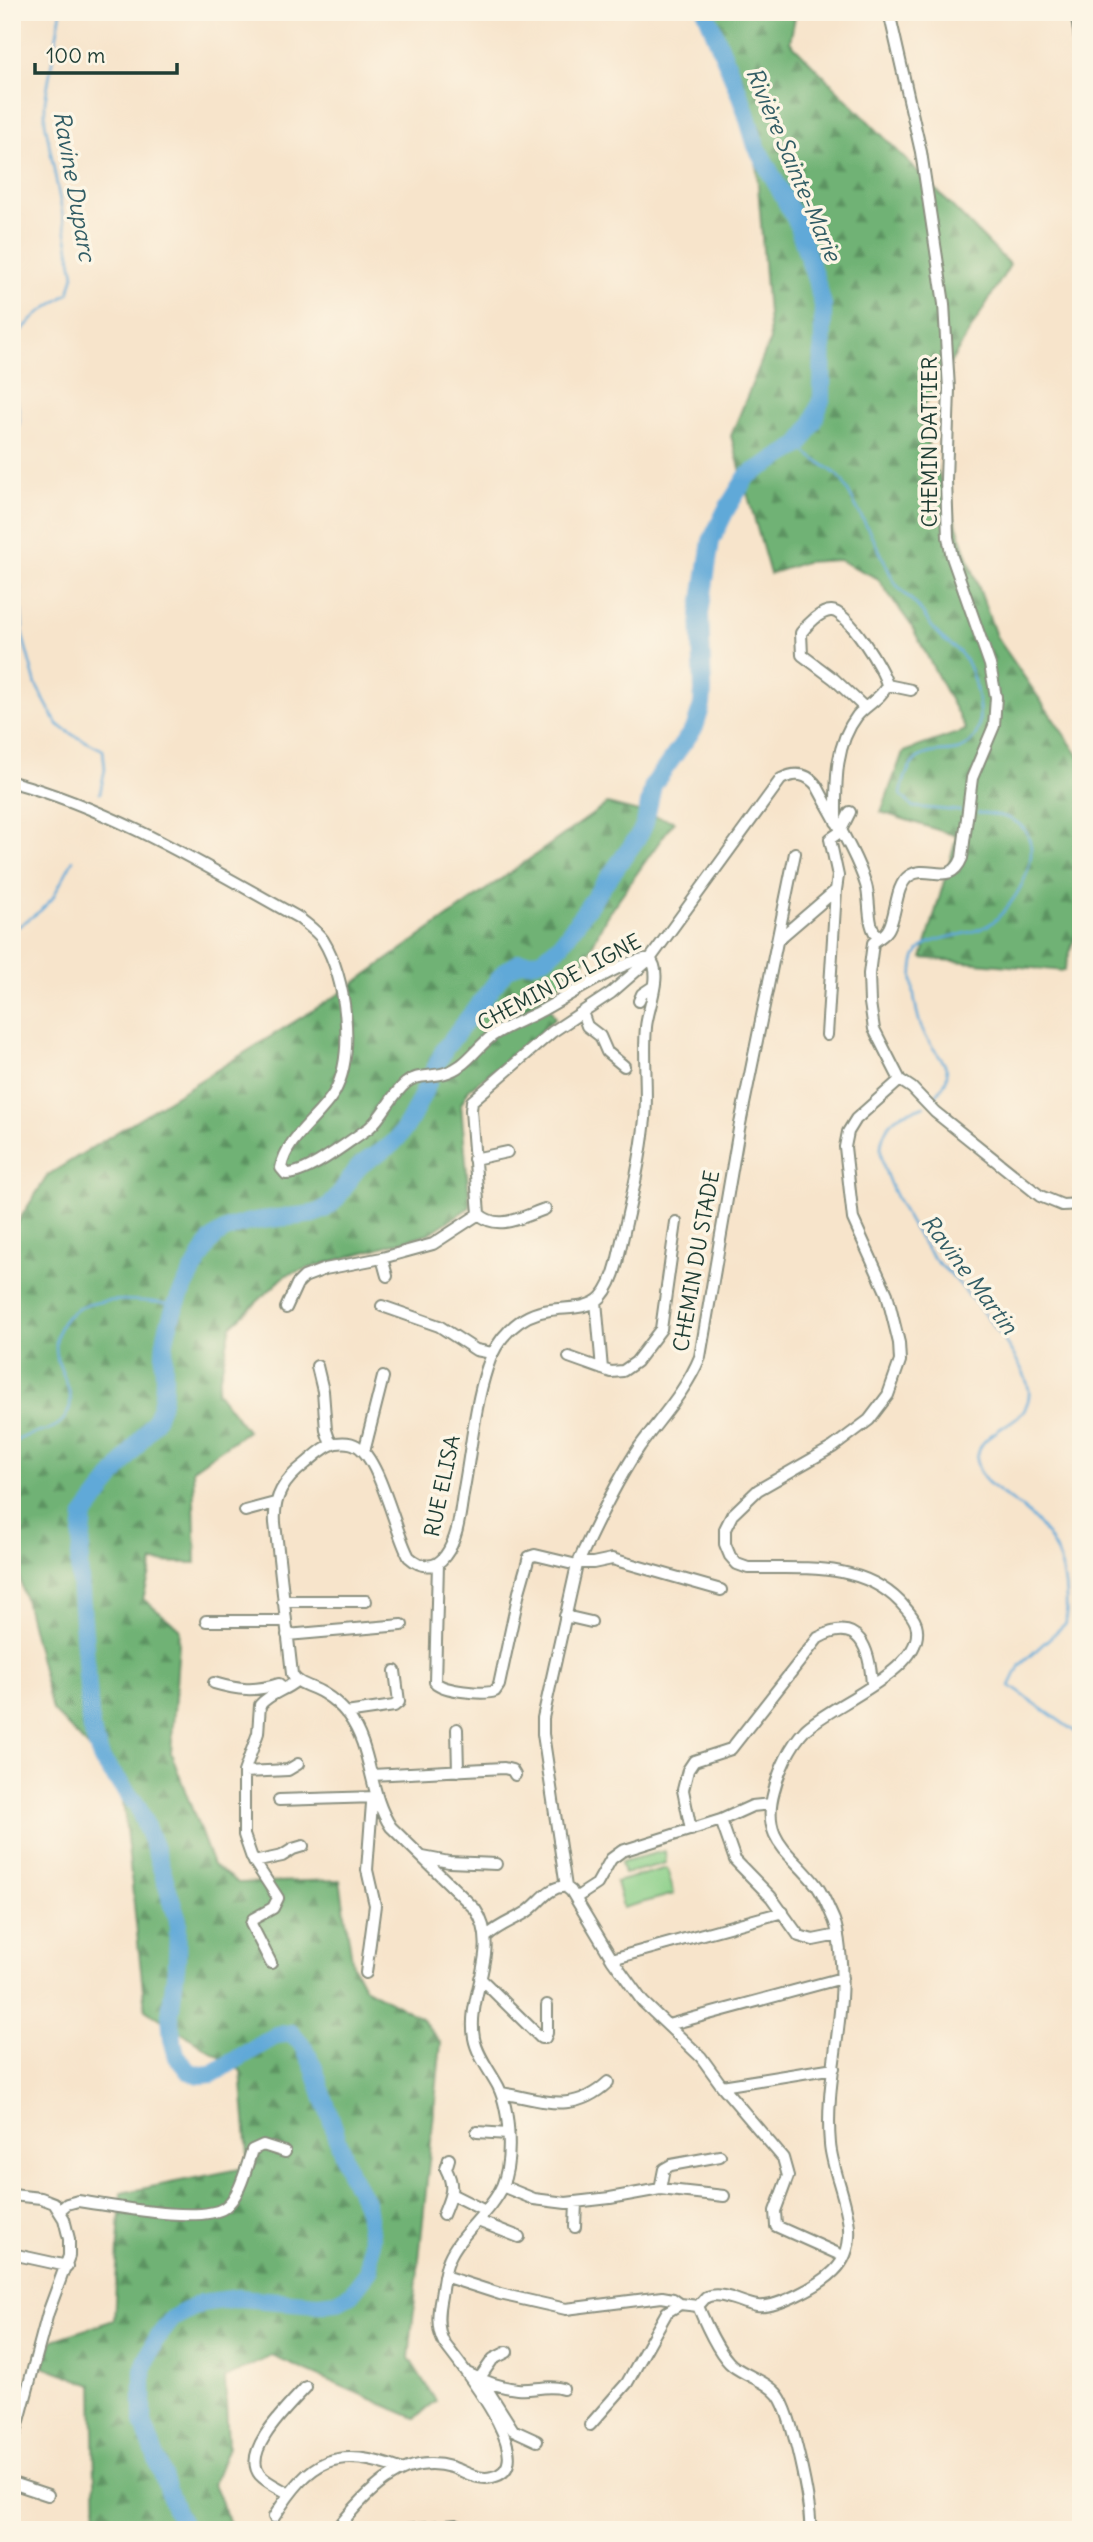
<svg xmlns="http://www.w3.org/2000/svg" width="1093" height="2542" font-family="Delius,sans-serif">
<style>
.forest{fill:url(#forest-firs);stroke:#487854;stroke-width:2}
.pitch{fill:#8bcf89;stroke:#55865e;stroke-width:2}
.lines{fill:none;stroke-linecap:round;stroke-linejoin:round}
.stream{stroke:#60a9d8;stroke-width:2.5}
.river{stroke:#60a9d8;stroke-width:18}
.minor-casing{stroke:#8b9080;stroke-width:14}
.minor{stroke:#fff;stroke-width:10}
.labels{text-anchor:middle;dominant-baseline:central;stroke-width:7;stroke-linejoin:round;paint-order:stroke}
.street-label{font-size:21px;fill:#1f3d34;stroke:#fcf5e5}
.water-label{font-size:23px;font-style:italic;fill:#325d65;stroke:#fcf5e5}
</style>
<defs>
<pattern id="forest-firs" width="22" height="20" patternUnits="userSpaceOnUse" patternTransform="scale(1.75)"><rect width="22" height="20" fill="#70b275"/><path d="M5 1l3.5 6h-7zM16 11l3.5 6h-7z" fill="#5b9261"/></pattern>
</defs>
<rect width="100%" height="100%" fill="#fcf5e5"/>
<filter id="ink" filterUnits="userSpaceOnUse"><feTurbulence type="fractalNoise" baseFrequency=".0143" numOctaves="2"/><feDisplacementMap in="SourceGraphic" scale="14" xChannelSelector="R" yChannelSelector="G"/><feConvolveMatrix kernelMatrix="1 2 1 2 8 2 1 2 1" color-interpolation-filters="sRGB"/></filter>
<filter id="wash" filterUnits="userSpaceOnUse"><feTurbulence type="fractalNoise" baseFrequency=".00686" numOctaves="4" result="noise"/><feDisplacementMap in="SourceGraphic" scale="28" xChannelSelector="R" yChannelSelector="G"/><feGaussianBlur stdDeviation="1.57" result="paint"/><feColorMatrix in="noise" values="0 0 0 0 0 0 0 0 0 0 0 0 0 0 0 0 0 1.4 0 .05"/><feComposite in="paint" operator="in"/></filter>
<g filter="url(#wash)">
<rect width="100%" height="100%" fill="#f7e4cb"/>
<path class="forest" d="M706,12H796L790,42L1010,265L918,416L996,636L1081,759V918L1064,971L922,958L957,836L881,812L903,752L966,730L911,625L877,578L839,560L805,562L770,574L731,436L770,340L752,108Z
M607,804L674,821L606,917L582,966L544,997L555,1018L517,1053L469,1089L461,1104L470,1207L430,1233L286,1275L231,1326L217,1391L247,1431L193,1469L196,1563L153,1562L143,1599L180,1629L171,1753L213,1865L238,1883L340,1880L353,1966L364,1987L421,2018L441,2043L409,2358L436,2401L415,2418L272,2356L225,2378L228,2447L213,2484L233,2530H96L93,2385L43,2366L53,2340L114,2320L121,2193L249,2167L241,2071L145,2009L121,1781L52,1710L12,1546V1231L48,1175L339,994Z"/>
<path class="pitch" d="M665,1851L666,1863L624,1874L621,1862Z
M667,1868L674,1894L623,1908L616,1882Z"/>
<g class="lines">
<path class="stream" d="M12,340L38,314L69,293L74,275L45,122V101L61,12
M12,392C23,411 20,430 12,450
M800,445C809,460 830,465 842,480C854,502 865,524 877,546C884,558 888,572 896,584C902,593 912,599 918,607C926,617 931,628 941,637C947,643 956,647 961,654C974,669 986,718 975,736C955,771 912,725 901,795L913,807L960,811
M12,551L20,588L23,637L36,685L57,724L73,735L103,750L105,769L100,793
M12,931L40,911L52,899L73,860
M930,1102C963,1068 941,1065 925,1035C916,1019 910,980 914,962C920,930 969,942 994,921C1016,903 1049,849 1019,824C1007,815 992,814 978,813
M924,1106C913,1111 900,1112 891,1122C885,1130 880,1141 881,1152C883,1181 917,1238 936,1261C942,1267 950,1273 955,1279C976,1303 1024,1360 1029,1390C1030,1398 1027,1404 1024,1411C1012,1424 986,1434 980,1448C966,1478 1004,1493 1022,1508C1032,1516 1043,1529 1050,1540C1066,1566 1067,1593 1066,1623L1020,1665L1010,1686L1081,1736
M12,1444C29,1429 56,1436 67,1414C78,1395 60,1375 57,1357C46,1287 135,1299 177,1305"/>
<path class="river" d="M433,1072L445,1048L505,971L520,962H533L545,958L562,943L640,834L645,823L653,785L695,727L702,705L703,691L700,614L711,541L726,510L747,476L800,445L813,423L822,397L823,305L816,280L796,220L756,146L743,103L706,12
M185,2530L175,2509L143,2422V2370L154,2342L173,2318L201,2303L238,2298L319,2304L336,2302L351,2294L369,2271L371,2238L366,2203L349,2173L314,2068L304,2047L292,2033L277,2035L212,2074L200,2075L188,2071L177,2057L172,2039L170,2015L177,1960L178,1920L154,1846L138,1807L102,1760L91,1729L79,1566L84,1516L154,1422C170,1393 161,1372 165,1342C170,1307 192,1273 209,1243C230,1217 282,1219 313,1214C342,1205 341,1184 361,1165C370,1157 383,1152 392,1144C409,1128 418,1103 428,1083"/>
</g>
</g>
<g filter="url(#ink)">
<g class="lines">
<defs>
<path id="minor" d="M889,12L921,152L944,304L949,389L946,480L948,537L952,557L990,665L996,697L994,726L972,778L962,858C950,888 928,863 909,876C895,886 897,913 889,928C886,935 878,938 873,943L869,974L870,1003L874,1029L900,1080L912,1088L935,1112L1040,1196L1062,1205L1081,1204
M1076,12L1081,45
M887,685L911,690
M12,782C115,810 207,867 299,918C307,925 317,931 323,940C346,977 356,1054 334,1093C319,1118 286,1138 281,1168L286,1174C309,1174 349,1141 369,1128C384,1115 391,1095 406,1083C420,1071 440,1081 461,1065C472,1057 481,1044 492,1036C505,1027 521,1021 535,1014C560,1002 627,956 650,959
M836,822C836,785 834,746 857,716C866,705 882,698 887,685C884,670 848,612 832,611C821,610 807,625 801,633L802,655L834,679L864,707
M780,938L836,890L838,876L830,839L840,832L850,812
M639,1001L642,994L654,986
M582,1012L587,1026L600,1036L607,1052L624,1066
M827,1035L836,890
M474,1159L507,1152
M545,1209C524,1216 498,1232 479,1214L471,1110L472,1101L552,1032L611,993L650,959L781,779C795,772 807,773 817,786C833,817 856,853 866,885C871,901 866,927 879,938
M382,1258L433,1244L479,1214
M596,1301L602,1369
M382,1306L439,1326L476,1350L492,1353
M286,1308L297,1284L304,1277L325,1269L382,1258L387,1276
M569,1357L611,1372L623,1371L636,1362L661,1329L676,1222
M317,1366L323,1391L326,1430L331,1445
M364,1452L383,1377
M245,1511L275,1503
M438,1563L435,1682C443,1691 484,1695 495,1691L499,1685L519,1592L529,1557L535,1555L577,1565
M578,1563H593L612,1559L721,1590
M283,1601H366
M565,1616L591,1622
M206,1621H286
M287,1635L402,1625
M214,1683C238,1690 255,1692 279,1684
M346,1713L394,1706L399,1702L395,1671
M457,1729L458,1771
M244,1772L288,1770L298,1764
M372,1775L504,1768L512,1770L515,1775
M279,1800L376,1797L372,1803L367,1870L375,1905L366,1973
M721,1820L735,1860L771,1897L799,1936L813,1940L838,1935
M691,1830L683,1790L688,1770L694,1761L731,1749L818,1638C860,1615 870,1650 872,1685
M423,1857L449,1862L496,1864
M254,1862L282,1856L293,1849L303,1846
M566,1887L543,1734V1718L577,1565C594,1528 617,1480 640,1446C661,1417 686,1391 700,1357L739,1129L795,853
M577,1897L597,1884L611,1859L622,1851L721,1820L752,1806L771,1804
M487,1936C499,1925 512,1921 525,1913C539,1905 548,1885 566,1887L571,1891L612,1959L643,2002L701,2057L722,2086L783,2158L788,2176L775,2211L776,2226L843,2256
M612,1959L783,1912
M271,1963L251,1924L253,1919L273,1908L278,1898L252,1858L244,1835V1772L258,1733L260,1705C270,1693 284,1691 296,1681
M480,1978L541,2038H545L547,2033V2005
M668,2025L842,1978
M722,2086L834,2068
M501,2093C543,2100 573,2115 608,2082
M477,2132L508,2134
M502,2186L534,2199L566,2203L610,2198L660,2189L724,2196
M660,2189L664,2169L671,2165L720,2156
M451,2194L485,2211
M12,2195L41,2198L54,2203L64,2219L69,2239V2256L48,2313L12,2447
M60,2210L67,2204L78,2201C109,2205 200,2224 224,2208C240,2197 246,2168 252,2150L263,2145L285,2152
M443,2215C450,2197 456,2188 446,2169L449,2159
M478,2221L519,2237
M575,2227L576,2203
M12,2254L67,2266
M444,2276L500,2294L566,2309L662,2297L673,2299L680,2304
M467,2373C483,2381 499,2387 517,2389C533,2391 547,2384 563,2389
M479,2379L493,2359L507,2352
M482,2381L513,2430L537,2441
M590,2425L627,2383L667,2312L680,2304L698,2306
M12,2483L48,2495
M289,2494C280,2488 267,2483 260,2475C240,2451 291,2404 306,2387
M274,2517C311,2458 336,2445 403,2470
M336,2530C364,2495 401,2452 451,2467C465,2471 478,2481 492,2477C545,2466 457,2361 444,2343C436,2328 438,2311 441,2296C443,2284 444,2270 449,2259C460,2233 490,2213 502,2186C513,2161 510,2110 498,2086C490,2071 477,2055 474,2038C466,1995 503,1949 475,1909L391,1827C368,1793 373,1748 348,1715C341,1706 333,1699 323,1693C312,1686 298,1685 292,1674L275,1523C273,1497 284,1480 305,1464C314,1457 324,1446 336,1443C343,1442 351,1442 357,1446C380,1459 395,1532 409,1557C420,1567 435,1570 445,1556C458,1539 460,1514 463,1494C471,1453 474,1408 487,1368C496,1338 519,1314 550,1310C566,1307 589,1310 601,1297C610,1287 614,1275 617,1263C627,1216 640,1168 645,1119C648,1089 643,1058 646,1027C647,1010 664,973 650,959
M395,2530L456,2525L467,2530
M810,2530C812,2507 792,2413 778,2395C767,2381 748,2377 733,2366C720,2356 705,2323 698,2306L706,2297C723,2291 740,2303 757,2306C776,2309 820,2285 834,2271C869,2237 833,2183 830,2144C824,2079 848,2016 840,1951C839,1941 838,1930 834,1920C829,1909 824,1896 817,1886C791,1852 760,1841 774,1791C779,1770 790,1746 805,1730C831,1704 929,1669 916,1624C913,1615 906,1609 900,1602C860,1561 800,1569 748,1568L737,1564L730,1556L725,1544V1529L732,1515L758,1490L833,1447L869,1420L888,1395L900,1361L899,1343L887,1294L853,1219L845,1147L848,1132L856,1119L900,1080"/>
</defs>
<use href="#minor" class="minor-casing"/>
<use href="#minor" class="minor"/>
</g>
</g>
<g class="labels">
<g class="street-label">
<text transform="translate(929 442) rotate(-90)">CHEMIN DATTIER</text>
<text transform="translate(559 982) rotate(-28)">CHEMIN DE LIGNE</text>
<text transform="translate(696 1261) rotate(-80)">CHEMIN DU STADE</text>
<text transform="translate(442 1486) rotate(-78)">RUE ELISA</text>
</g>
<g class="water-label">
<text transform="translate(794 164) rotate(67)">Rivière Sainte-Marie</text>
<text transform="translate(75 186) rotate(80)">Ravine Duparc</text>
<text transform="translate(970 1274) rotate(53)">Ravine Martin</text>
</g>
</g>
<rect width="1093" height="2542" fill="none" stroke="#fcf5e5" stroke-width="42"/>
<path d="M35 63v10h142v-10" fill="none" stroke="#1f3d34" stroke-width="3.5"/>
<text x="46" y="63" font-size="21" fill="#1f3d34" stroke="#fcf5e5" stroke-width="5" paint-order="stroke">100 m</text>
</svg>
